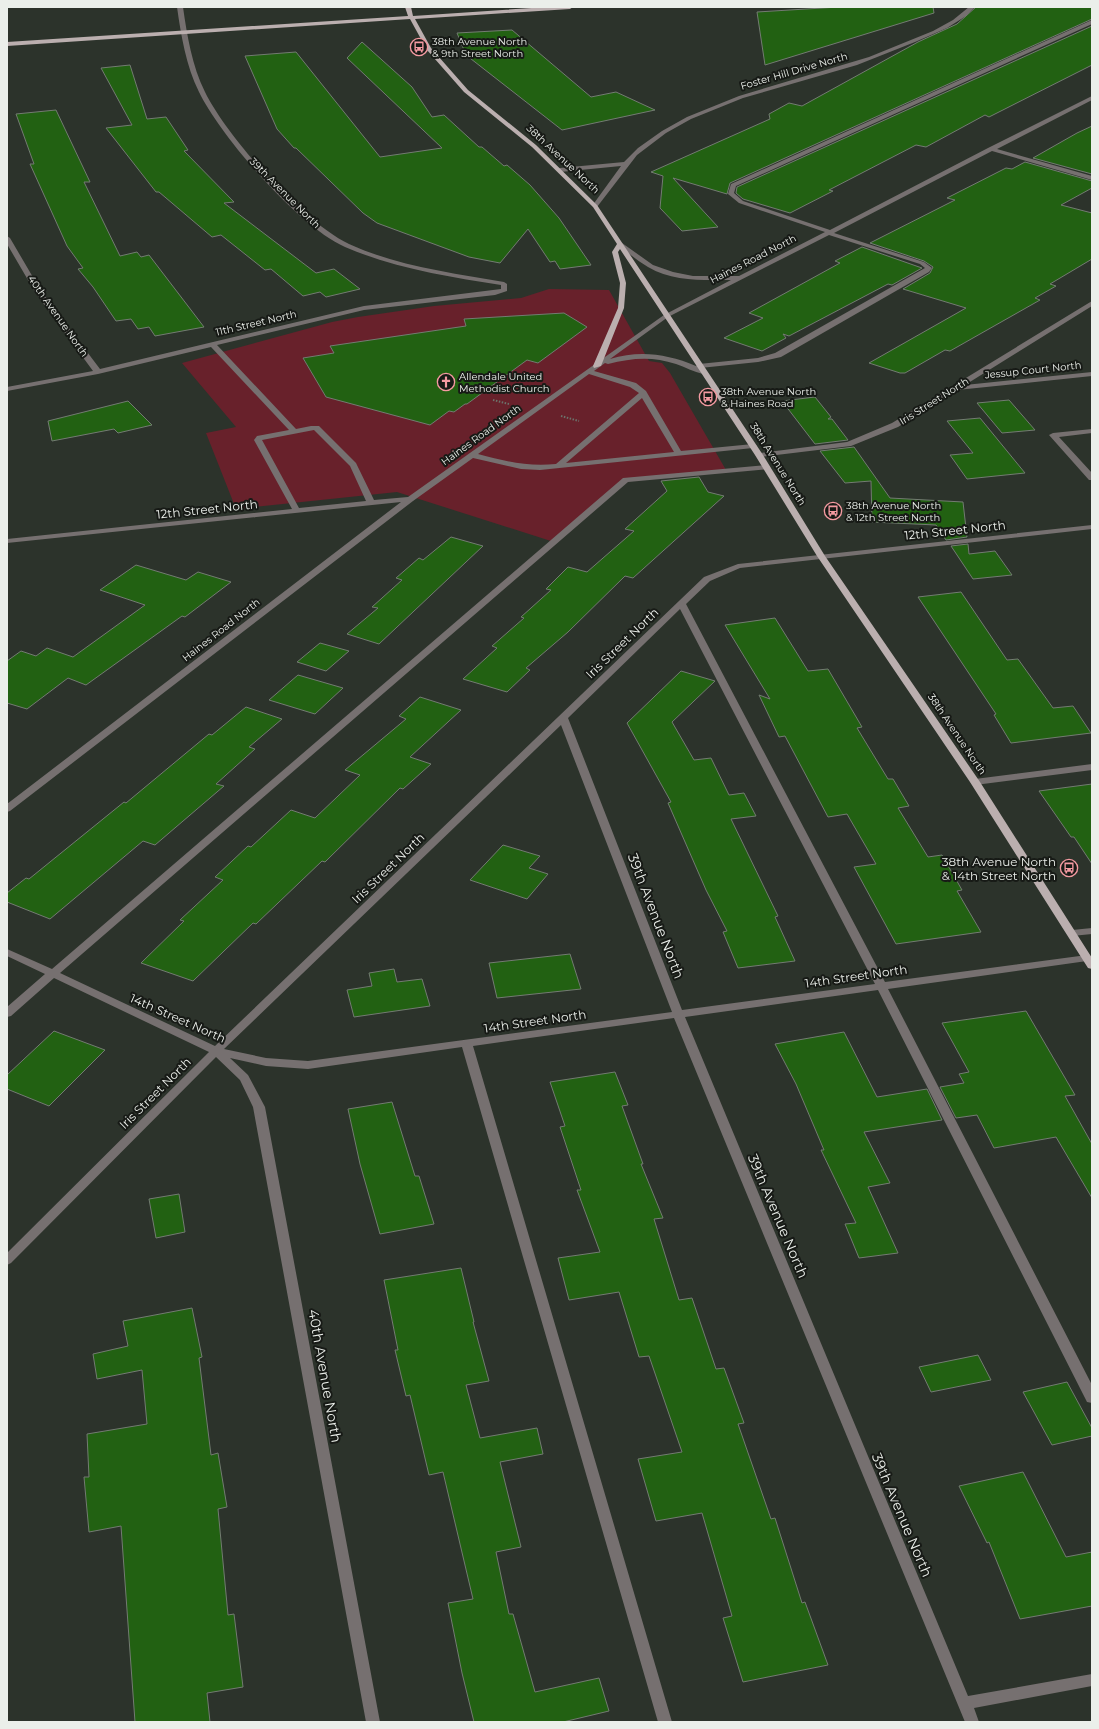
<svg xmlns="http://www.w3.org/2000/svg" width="1099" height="1729" font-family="Montserrat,sans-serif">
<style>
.green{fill:#68212b}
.building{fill:#226112;stroke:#737b72}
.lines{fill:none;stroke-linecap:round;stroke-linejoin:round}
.path{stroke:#6c726b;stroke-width:2;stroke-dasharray:1.5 1.5;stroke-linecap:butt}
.minor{fill:#767070;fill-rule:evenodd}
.major{fill:#bbafaf;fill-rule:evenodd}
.labels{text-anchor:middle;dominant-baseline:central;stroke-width:4;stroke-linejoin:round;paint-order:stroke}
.far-poi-label{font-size:10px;fill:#ebefea;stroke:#171a16;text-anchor:start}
.far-street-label{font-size:10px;fill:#ebefea;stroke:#171a16}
.street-label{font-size:12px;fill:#ebefea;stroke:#171a16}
.poi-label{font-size:12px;fill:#ebefea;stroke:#171a16;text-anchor:end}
.near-street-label{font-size:14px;fill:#ebefea;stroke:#171a16}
</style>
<rect width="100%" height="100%" fill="#2c332b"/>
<path class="green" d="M549,289L609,290L649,361L662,363L670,373L726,470L626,480L554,542L397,492L236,509L206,433L236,427L182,363L332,322L358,317L434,306L521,298Z"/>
<path class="building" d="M839,7H933L934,13L765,65L757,12Z
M976,7H1092V19L730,183L727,194L673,178L718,227L682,231L660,208L663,176L651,172L770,119L769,114L789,103L802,106L918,42L957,24Z
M1092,26V65L989,117L985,115L926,147L916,145L829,190L833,191L790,213L743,199L736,193L737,187Z
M512,30L591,97L616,92L655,110L562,130L466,55L457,33Z
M362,42L412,87L432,117L444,115L479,147H482L504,166L507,165L530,185L559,218L591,265L560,269L555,261L550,262L528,229L500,263L469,257L377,223L363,213L296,148H294L277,129L245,56L296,52L380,157L442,148L347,58Z
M130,65L147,119L166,117L188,150L184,151L234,202L224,203L316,273L334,269L360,289L326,297L320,292L303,296L271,269L265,270L221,235L212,237L159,192H156L106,128L132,125L101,68Z
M56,110L90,182H84L120,256L137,252L141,257L149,255L204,327L155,336L149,327L138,329L131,319L116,321L93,287L78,269L83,268L67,246L30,164H34L16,114Z
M1092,126V174L1033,158L1077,133Z
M1025,162L1092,181V188L1061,205L1092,213V259L1050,284L1056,286L1035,298L1040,300L950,351L945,350L905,373H900L869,363L966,308L903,289L930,273L933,267L924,261L870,243L955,200L947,198L1006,168L1012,169Z
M862,247L922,268L892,285L888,284L789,336L783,334L786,338L762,351L724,338L763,318L749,313L840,263L835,261Z
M564,313L587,327L538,363L527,360L467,404H465L454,412L449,411L430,425L326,397L303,358L334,353L330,346L466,326L464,319Z
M815,397L831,417L828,419H832L848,440L815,444L782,401Z
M1009,400L1035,430L1002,433L977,403Z
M128,401L152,425L118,433L114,429L52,441L48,421Z
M980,418L1025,473L967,479L950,455L973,453L947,421Z
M854,447L890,498L963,502L967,537L946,540L936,525L872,522L871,481L845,483L820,451Z
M699,477L708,492L724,496L633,578L625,576L568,632L526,668L530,670L507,692L463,679L497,648L492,646L524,618L521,617L551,590L546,589L568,567L587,572L634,531L625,529L667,491L661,481Z
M451,537L483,546L379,644L347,634L378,608L372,607L402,580L396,578L419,558L423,560Z
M968,544L969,554L995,551L1012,575L973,579L951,546Z
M136,565L186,580L198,572L231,582L185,617L182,616L86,685L68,678L27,709L7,703V661L21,651L36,656L47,648L73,657L145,605L100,590Z
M961,592L1007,660L1018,659L1053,708L1073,706L1091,733L1011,743L994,715L996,714L918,597Z
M775,618L808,671L828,669L862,727L857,728L888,779H893L909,806L898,808L928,857L942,855L962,890L957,891L981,932L896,944L854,867L876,864L847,814L828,817L785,736L779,737L759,695L770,699L725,625Z
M320,643L349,651L326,671L297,662Z
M681,671L715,681L672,722L694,760L711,758L729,795L744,793L756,816L731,819L778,916L775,917L795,961L738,968L723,932L727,931L706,890L668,803L671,802L627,723Z
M298,675L343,688L315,714L269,700Z
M420,697L461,710L410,757L431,764L403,789L400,788L325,862L322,861L256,924L253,923L193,981L141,963L184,921L180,920L223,880L215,877L248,846L251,847L291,810L315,818L360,775L345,770L406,719L399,716Z
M246,707L282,719L249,747L255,749L216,784L224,786L155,845L143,841L50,919L7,902V893L26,878L29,879L124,802L126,803L209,734L212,735Z
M1092,784V864L1074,837H1071L1039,791Z
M503,845L540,856L529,868L548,874L527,899L470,880Z
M570,954L581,989L497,998L489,963Z
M394,969L397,982L422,979L430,1006L354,1017L347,990L372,986L369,973Z
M1026,1011L1075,1095L1065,1096L1092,1144V1198L1056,1137L994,1148L977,1115L956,1118L940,1087L964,1083L959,1074L969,1072L942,1023Z
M54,1031L105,1050L49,1106L7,1089V1075Z
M844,1032L877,1097L927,1089L942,1120L864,1132L890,1183L868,1187L898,1253L859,1258L845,1224L856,1223L821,1150H824L796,1084L775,1044Z
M615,1072L628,1105L622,1106L643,1164H641L663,1218L654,1219L679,1300L692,1298L716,1369L724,1368L744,1423L738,1424L771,1519L775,1518L802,1603L805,1602L828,1665L743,1682L723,1618L732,1616L702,1513L656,1521L638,1459L682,1452L649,1356L639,1357L619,1292L569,1300L558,1258L600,1252L577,1190H581L560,1127L565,1126L550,1082Z
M392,1102L415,1176H419L434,1224L380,1234L360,1164L348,1109Z
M179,1194L185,1232L156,1238L149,1199Z
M461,1268L474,1322H473L489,1381L466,1385L480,1438L537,1428L543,1454L500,1462L521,1547L496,1552L509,1614H513L535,1692L599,1678L609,1711L563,1722H474L462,1673L448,1603L473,1599L443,1472L429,1475L410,1395L406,1396L395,1350H398L384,1280Z
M192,1308L202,1357L199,1358L211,1455L218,1453L227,1507L218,1509L228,1615L234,1614L243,1687L207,1693L210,1722H135L121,1526L89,1532L84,1477H89L87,1434L147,1424L142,1370L97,1379L93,1354L128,1346L123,1321Z
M978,1355L991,1380L931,1392L919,1367Z
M1067,1382L1092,1428V1436L1052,1445L1023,1392Z
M1023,1472L1066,1557L1092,1552V1606L1020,1619L989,1542L987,1543L959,1486Z"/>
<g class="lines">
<path class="path" d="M493,400L509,404
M561,416L579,421"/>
<path class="minor" d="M177,7H183C187,35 192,66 205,92C227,137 303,222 349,244C397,266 452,273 504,282L507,284V291L495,295L364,310L217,345L296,429L311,426H319L356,463L374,500L408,497L664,315L731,280C703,280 673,282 648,267C638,261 628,253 618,245V243H622L653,265L673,272L693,276H739L825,232L739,203L728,194L731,184L1092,20V24L736,186L734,193L743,201L830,230L988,148L1092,96V100L997,149L1092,176V180L992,151L834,233L924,262L932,268L929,272L781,357L758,362L700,368L707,372L703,374C694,372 685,367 676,364C652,356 632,358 608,364L605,363L594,371L636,383L646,391L681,451L753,444L757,446L753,448L540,470L521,469L473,458L413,501L10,811L7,812V804L401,502L7,543V539L292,509L254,440L257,436L289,430L211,347L98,374L7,391V387L93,371L35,292L7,244V236L10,238L41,291L100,369L364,306L501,289V285C449,277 394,268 345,247C299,227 221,137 199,92C186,66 181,35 177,7ZM829,235L920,264L925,268L775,353L758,358L699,364L696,366C667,354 640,350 610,359L668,317ZM589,374L630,387L639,393L556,464C527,467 505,461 478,454ZM642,398L674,452L566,463ZM314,430L350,466L366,501L299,508L262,440Z
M969,7H975L966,16L947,28L915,42L857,65L743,98L691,119L666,133L637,155L597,207L592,206L621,166L560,172L557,170L560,168L624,162L638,148L662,131L687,117L739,96L869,57L933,31L953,20Z
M1092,301V306L965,385L1092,372V376L957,390L898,427L851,446L759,457L755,455L759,453L847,442L892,423Z
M1092,429V433L1059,437L1092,473V480H1089L1049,435L1053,433Z
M766,465L770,467L769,469L628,482L60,973L215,1046L704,577L738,564L1092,525V529L740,568L710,581L686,604L885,982L1087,955L1092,958L1091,960L1087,961L888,989L1092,1385V1403L1087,1402L1085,1398L878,990L685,1017L968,1696L1092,1674V1686L974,1708L979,1722H965L674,1018L473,1046L672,1722H658L462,1047L308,1069L266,1066L230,1058L248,1075L265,1107L380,1722H366L253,1107L240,1080L216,1057L11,1263L7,1265V1253L209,1052L54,978L11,1016L7,1017V1007L45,974L7,956V949L52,969L623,478ZM680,609L875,984L682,1010L568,718ZM561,725L672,1012L308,1061L266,1058L224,1049Z
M1092,764V770L975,785L970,782L975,779Z
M1092,928V934L1072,936L1067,933L1072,930Z"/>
<path class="major" d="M405,7H411L413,16L547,7H573L570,9L415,19L431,48L468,90L536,145L597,205L763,455L825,556L980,782L1092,958V969L1088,968L970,782L817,556L755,455L620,249L618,252L626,283L624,308L601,366L594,368L593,366L618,308L620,283L612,252L617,244L593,207L532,147L464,92L427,50L410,19L7,46V42L408,16Z"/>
</g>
<defs>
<symbol id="bus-ring" viewBox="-11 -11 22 22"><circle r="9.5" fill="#171a16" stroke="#f49aa1" stroke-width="1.5"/><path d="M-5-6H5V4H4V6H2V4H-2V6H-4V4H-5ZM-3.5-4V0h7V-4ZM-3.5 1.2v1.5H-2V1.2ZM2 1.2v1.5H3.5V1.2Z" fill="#f49aa1"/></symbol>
<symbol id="church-ring" viewBox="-11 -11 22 22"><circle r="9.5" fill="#171a16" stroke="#f49aa1" stroke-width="1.5"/><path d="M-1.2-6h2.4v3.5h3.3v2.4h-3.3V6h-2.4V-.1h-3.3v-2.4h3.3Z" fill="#f49aa1"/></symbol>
</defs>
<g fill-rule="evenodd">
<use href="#bus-ring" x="409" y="37" width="20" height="20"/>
<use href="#church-ring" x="436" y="372" width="20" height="20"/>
<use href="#bus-ring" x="698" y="387" width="20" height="20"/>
<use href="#bus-ring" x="823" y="501" width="20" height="20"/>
<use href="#bus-ring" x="1059" y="858" width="20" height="20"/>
</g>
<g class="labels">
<g class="far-poi-label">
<text x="432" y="41">38th Avenue North<tspan x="432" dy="12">&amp; 9th Street North</tspan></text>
<text x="459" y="376">Allendale United<tspan x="459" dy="12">Methodist Church</tspan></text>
<text x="721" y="391">38th Avenue North<tspan x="721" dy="12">&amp; Haines Road</tspan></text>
<text x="846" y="505">38th Avenue North<tspan x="846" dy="12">&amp; 12th Street North</tspan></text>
</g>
<g class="far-street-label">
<text transform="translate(794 71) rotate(-16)">Foster Hill Drive North</text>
<text transform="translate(563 159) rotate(43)">38th Avenue North</text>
<text transform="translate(285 193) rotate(45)">39th Avenue North</text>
<text transform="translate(753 259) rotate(-27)">Haines Road North</text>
<text transform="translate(58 316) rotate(55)">40th Avenue North</text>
<text transform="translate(256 323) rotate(-13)">11th Street North</text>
<text transform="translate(1033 370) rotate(-6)">Jessup Court North</text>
<text transform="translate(934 401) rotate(-32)">Iris Street North</text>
<text transform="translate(481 435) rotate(-36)">Haines Road North</text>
<text transform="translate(778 464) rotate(58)">38th Avenue North</text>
<text transform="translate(221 630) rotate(-38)">Haines Road North</text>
<text transform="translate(957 734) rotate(56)">38th Avenue North</text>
</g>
<g class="street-label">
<text transform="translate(207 509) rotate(-6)">12th Street North</text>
<text transform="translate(955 530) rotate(-6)">12th Street North</text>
<text transform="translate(622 643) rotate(-44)">Iris Street North</text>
<text transform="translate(388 868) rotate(-44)">Iris Street North</text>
<text transform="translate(856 976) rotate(-8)">14th Street North</text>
<text transform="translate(178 1018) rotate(24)">14th Street North</text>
<text transform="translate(535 1021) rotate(-8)">14th Street North</text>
<text transform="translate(155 1093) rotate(-45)">Iris Street North</text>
</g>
<g class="poi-label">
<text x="1056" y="861">38th Avenue North<tspan x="1056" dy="14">&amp; 14th Street North</tspan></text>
</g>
<g class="near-street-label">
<text transform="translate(656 916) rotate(69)">39th Avenue North</text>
<text transform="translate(778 1216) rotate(67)">39th Avenue North</text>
<text transform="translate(325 1376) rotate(80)">40th Avenue North</text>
<text transform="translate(902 1515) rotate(67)">39th Avenue North</text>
</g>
</g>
<rect width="1099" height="1729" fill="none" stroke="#ebefea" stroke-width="16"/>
</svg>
